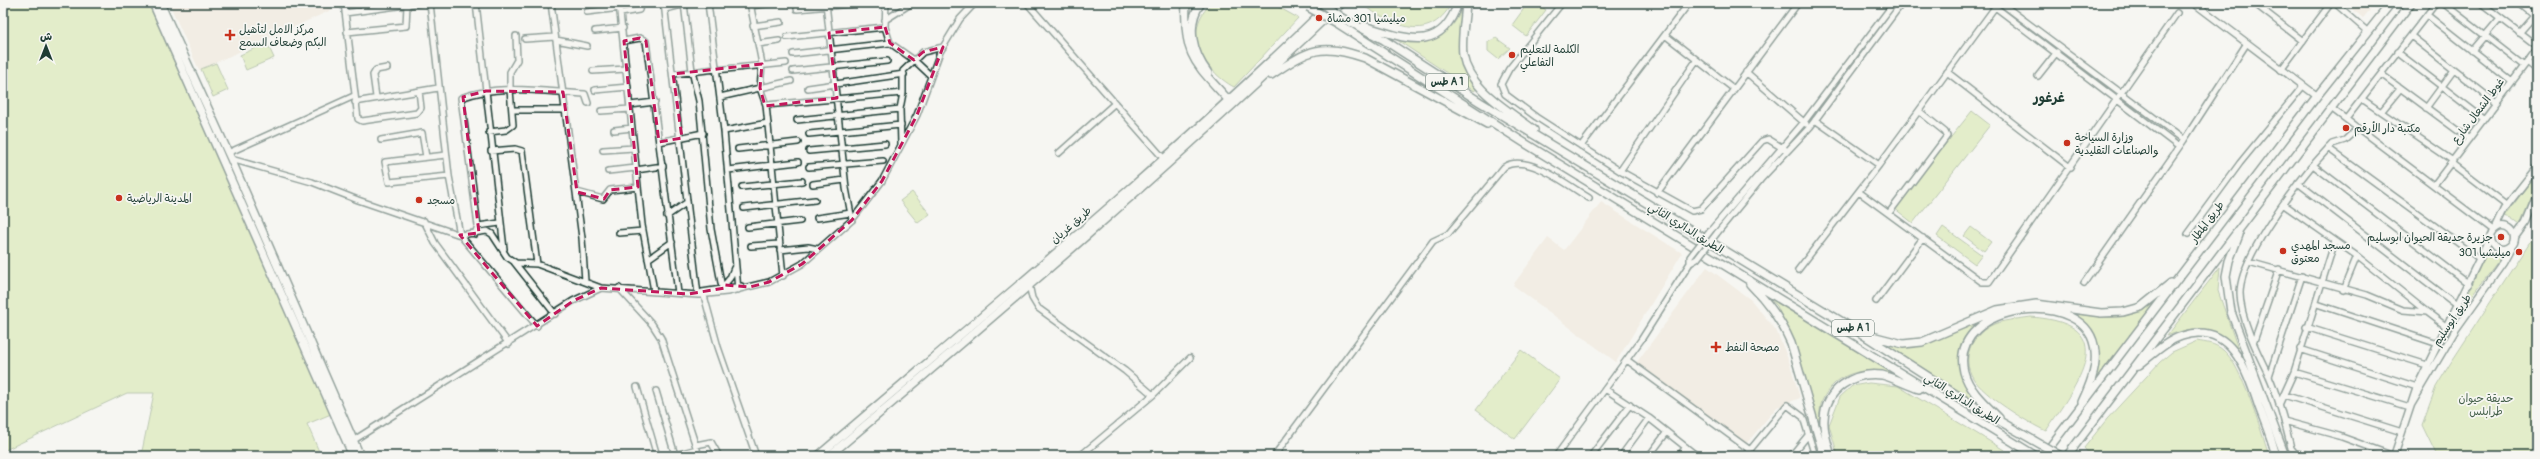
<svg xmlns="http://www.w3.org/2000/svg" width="2540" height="459" font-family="Pangolin,'Playpen Sans Arabic',sans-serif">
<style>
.built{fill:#ede2d2}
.green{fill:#cde399;stroke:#769066}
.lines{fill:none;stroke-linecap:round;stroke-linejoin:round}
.minor-casing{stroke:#1f3d34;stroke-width:8}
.major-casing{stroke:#1f3d34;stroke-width:9}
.highway-casing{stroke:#1f3d34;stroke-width:10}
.minor{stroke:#f6f6f2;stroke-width:5}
.major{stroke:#f6f6f2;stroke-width:6}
.highway{stroke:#f6f6f2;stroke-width:7}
.minor-bridge-casing{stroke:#1f3d34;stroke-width:8;stroke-linecap:butt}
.highway-bridge-casing{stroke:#1f3d34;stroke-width:10;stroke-linecap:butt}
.minor-bridge{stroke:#f6f6f2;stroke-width:5}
.highway-bridge{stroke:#f6f6f2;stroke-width:7}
.marked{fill:none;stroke:#c2185b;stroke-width:3;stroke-dasharray:8 5;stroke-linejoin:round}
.poi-dot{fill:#c8321e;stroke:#f6f6f2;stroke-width:1.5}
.labels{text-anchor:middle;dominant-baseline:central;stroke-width:3.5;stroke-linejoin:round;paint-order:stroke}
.shield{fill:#f6f6f2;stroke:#60746d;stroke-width:1}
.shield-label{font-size:10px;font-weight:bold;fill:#1f3d34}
.poi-label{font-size:11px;fill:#1f3d34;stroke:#f6f6f2;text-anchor:start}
.street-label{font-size:11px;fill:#1f3d34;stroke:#f6f6f2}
.park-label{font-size:11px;fill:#425e48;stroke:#f6f6f2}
.quarter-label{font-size:13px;font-weight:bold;fill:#1f3d34;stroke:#f6f6f2}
</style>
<rect width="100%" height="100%" fill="#f6f6f2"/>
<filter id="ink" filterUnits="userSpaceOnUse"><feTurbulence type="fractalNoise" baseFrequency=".025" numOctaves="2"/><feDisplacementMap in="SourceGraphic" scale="8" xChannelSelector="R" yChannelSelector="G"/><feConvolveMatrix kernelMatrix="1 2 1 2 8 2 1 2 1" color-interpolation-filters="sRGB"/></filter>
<g filter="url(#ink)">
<path class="built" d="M169,3H337L338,7L199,70Z
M2345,3H2376L2363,18Z
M1601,202L1682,253L1616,362L1513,285L1548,238L1564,250Z
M1707,267L1751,300L1776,330L1790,364L1800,398L1777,407L1746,444L1634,366Z"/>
<path class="green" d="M3,3H148L331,414L307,424L321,456H141L154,393H127L3,451Z
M1212,3H1271L1298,18L1234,87C1204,71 1180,31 1212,3Z
M1358,3H1452C1426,48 1390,21 1358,3Z
M1463,3L1461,56L1478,88L1474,91L1391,36C1403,40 1411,38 1423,37C1447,33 1456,28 1463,3Z
M1528,3H1536L1546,10L1526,36L1512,25Z
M1496,38L1510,48L1498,59L1488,51V42Z
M267,43L274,58L246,70L240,55Z
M216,63L228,90L213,97L201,69Z
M1972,111L1990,125L1913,223L1894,208Z
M2537,173V184L2520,224L2512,218L2505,216Z
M912,192L930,214L918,223L900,201Z
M1943,227L1982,255L1975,264L1937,236Z
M1971,227L1991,242L1984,251L1964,236Z
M2537,231V456H2437L2422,425L2436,387L2450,364Z
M2487,251L2502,257L2461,310Z
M2220,267L2218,291L2238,349C2218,327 2194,325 2167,336Z
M2168,289L2091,387C2102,345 2104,342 2071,313C2119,320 2131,323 2168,289Z
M1766,294L1900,377C1872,364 1835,370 1822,401C1819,409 1820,420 1819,429L1784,322L1777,306Z
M1991,314C1943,343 1957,367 1983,406L1879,340C1919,354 1955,331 1991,314Z
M2031,317C2126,324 2076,385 2046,431C2028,423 1983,395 1973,378C1961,358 1971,337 1990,326C2001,320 2018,319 2031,317Z
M2197,341C2206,343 2215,343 2223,350C2242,365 2261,431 2269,456H2091L2084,448L2107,419L2160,362L2172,352Z
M1521,350L1560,379L1515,439L1476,410Z
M1869,383L1898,386L2014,456H1838L1829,425L1840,397L1852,386Z"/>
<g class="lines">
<defs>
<path id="minor" d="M344,3L358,119L362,121L417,113L421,108L419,91
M363,3L364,10
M430,3L449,176L460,235L537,326
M476,3L504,249
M551,3L582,238L585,281
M619,3L642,225L654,291
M664,3L698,295
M684,3L692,71L699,101L711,229L722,288
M708,3L724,131L738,290
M750,3L762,64L760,88L766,105L783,276
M826,3L846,188L852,220
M886,3L885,27L890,43L914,60L930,75
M1027,3L1164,159
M1562,3L1509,69L1501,84L1505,94L1536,117L1620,171L1692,211L1701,209L1762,141L1768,139L1786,150
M1990,3L2179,147
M2001,3L2184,140
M2254,3L2303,41
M2335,3L2368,32
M2443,3L2524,66
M2481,3L2537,46
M2519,3L2537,18
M751,6L773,3
M2261,8L2265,3
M665,9L690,3
M797,9L863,3
M587,12L620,8
M345,13L420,3
M621,13L639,10L641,3
M2427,15L2512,82
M885,20L912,3
M753,26L781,22
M595,31L623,28
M347,32L406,26L407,5
M2519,33L2534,16
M1665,35L1734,89
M2411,36L2496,103
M787,37L885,27
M525,39L555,37
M556,40L587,46
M624,41L640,38L646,41L678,293
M758,44L779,41
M2472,51L2500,18
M2397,52L2484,119
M793,54L890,43
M2527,62L2537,70
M716,70L786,63
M2281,70L2331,3
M593,71L626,69
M793,71L887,61
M1746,72L1806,124
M1947,72L2071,168
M673,74L716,69
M2381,74L2469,139
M2038,76L2057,52
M808,88L904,74
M595,90L628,87
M376,97L373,75L376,70L387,68
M720,97L791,81
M2362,99L2453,161
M355,102L438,88
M630,105L655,102
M766,105L903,93
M2331,108L2493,230
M2426,108L2454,70
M513,110H566
M601,111L630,109
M2381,112L2400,89
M2346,119L2436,3
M797,120L900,109
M1815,120L1879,165
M614,130L632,128
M724,131L768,123
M489,132L506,130L513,125L510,90V72L517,60L516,36
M809,134L901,125
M381,140L422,133L426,157
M659,142L703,133
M901,145L900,109L903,93V71L923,52L943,47
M1581,146L1689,3
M2328,148L2480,259
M738,149L798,142
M603,150L634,148
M491,151L515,149L522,151L537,264
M809,151L885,144
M228,153L354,96
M1059,153L1115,103
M446,155L385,162L389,182L449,176
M231,159L312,182L358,200L460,235L487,231L492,234L507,257L516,263L537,264L601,288
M2451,163L2507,206
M2313,165L2332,144L2345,140L2358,128
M809,167L883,161
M636,170L663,166
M728,170L798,162
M608,171L636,168
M1620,171L1696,61
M2298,183L2458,306
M813,184L845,180
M2434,185L2537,49
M742,187L802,181
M577,192L603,199L610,190L638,187
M1859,192L1982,282H1989L2177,13
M1657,193L1798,3
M2284,205L2357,256L2427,312
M744,208L815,200
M1889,213L1947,136L1945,132L1919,111
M667,216L686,203
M817,218L851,213
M424,221L435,243L509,344
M478,226L461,98C500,83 546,92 585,94L588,103
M748,227L800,221
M1711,230L1804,122L1894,3
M619,233L643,231
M1717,233L1762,178L1810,127L1902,3
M475,234L478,226L500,223
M2188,234L2240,163L2303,86
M751,246L779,244
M780,250L808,247L818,249
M648,259L672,242
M514,262L555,314
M2249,262L2367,295L2403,310L2427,312L2447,327
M1798,270L1879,165L1998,3
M2084,283L2184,140L2247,43
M1029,284L1032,298L1038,308L1125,371L1153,395
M619,288L652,324L661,338L699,456
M725,288V284L730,278L734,268
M2343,290L2357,256
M702,292L741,286
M703,292L718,347L756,456
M1876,301L1923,238
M2317,304L2438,344
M2306,327L2427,365
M2254,341L2279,269
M2300,349L2417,387
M1627,360L1750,450
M2294,372L2410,407
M2269,376L2302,276
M637,387L657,456
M1605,389L1649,418L1697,456
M656,391L675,455
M2284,395L2402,432
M2279,405L2294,372L2335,241
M2284,421L2339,436L2394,456
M351,442L573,301L601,288L698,295L727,292L769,282L802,264L852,220L882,181L917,115L940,52L960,19L975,3
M696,445L711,442L719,456
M671,456L697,449
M1080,456L1153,395L1190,358
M1274,456L1433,241L1448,234L1504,167C1527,152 1569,186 1589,198
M1556,456L1641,340L1690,263
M1591,456L1630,405
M1621,456L1649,418
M1649,456L1667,432
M1679,456L1686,447
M1745,456L1787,405L1803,417L1815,456
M1791,456L1809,434
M2315,456L2295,453L2291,448C2285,424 2279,398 2269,376C2258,354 2240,318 2240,293C2240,259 2289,194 2311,167L2313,165L2469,284"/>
<path id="major" d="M2194,3L2317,96
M2491 238a12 12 0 1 1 24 0a12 12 0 1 1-24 0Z
M2495,228L2504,209L2537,167
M2515,237L2526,222L2537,195
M2411,405L2456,329L2503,263L2511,248
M2394,456L2417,387L2490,237"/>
<path id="highway" d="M153,3L353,456
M160,3L231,159L360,456
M1186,3C1183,59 1197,64 1231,103
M1201,3C1185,25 1193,53 1208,73
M1466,3C1465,20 1461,38 1463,55C1469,90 1509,110 1534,130
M1342,18L1384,40L1480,102L1859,332L1980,410L2033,440
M1337,23L1523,142L2036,456
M1364,26C1403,37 1440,56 1458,3
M1271,75C1309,50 1320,42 1365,58L1487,124
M2239,235L2229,261L2226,276L2231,312L2285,456
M1750,284C1768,302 1781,319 1791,343L1824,456
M1868,335L1903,344L1922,342L1997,310L2036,304L2101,313L2123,312L2141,307L2171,283
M2139,365C2152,355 2166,341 2182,336C2231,320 2247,371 2259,407C2265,423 2272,439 2276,456
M1999,418C1986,405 1969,391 1964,372C1947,301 2091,285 2095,352C2097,369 2089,387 2082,402
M818,456C991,308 1168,163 1331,3
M829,456C1003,309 1177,161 1341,3
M1831,456C1828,445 1823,432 1824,420C1825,390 1853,371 1882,375C1894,378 1907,385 1919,389
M2043,456L2317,96L2391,3
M2067,456L2411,3"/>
</defs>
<use href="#minor" class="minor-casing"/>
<use href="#major" class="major-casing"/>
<use href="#highway" class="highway-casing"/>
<use href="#minor" class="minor"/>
<use href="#major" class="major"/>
<use href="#highway" class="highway"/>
<defs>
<path id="minor-bridge" d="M1690,263L1697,259L1717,233
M1690,263V257L1711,230"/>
<path id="highway-bridge" d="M1321,3L1342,18
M1308,7L1337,23
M2033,440L2061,456"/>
</defs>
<use href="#minor-bridge" class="minor-bridge-casing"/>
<use href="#highway-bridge" class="highway-bridge-casing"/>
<use href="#minor-bridge" class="minor-bridge"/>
<use href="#highway-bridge" class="highway-bridge"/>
</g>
</g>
<path d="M0 0H2540V459H0ZM885,27L890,43L914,60L923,52L943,47L917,115L882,181L852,220L802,264L769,282L750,287L725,285V288L688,294L601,288L573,301L537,326L460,235L479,233L463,97L486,91L563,92L577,192L604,199L610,190L638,187L624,41L640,38L646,41L659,142L682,138L673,74L762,64L760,88L765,106L837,98L829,33Z" fill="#f6f6f2" fill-opacity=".55" fill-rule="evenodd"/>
<path class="marked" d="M885,27L890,43L914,60L923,52L943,47L917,115L882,181L852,220L802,264L769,282L750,287L725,285V288L688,294L601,288L573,301L537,326L460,235L479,233L463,97L486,91L563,92L577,192L604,199L610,190L638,187L624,41L640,38L646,41L659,142L682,138L673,74L762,64L760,88L765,106L837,98L829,33Z"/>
<g class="poi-dot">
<circle cx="1319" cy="18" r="4"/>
<path d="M228 29h4v4h4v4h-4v4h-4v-4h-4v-4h4z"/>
<circle cx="1512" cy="55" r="4"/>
<circle cx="2346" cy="128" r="4"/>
<circle cx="2067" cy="143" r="4"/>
<circle cx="119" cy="198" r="4"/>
<circle cx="419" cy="200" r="4"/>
<circle cx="2501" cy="237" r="4"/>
<circle cx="2283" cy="251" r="4"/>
<circle cx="2519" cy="252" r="4"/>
<path d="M1714 341h4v4h4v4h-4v4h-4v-4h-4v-4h4z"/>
</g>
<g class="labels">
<g class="shield">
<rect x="1426" y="74" width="42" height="16" rx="3"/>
<rect x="1832" y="320" width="42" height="16" rx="3"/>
</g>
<g class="shield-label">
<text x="1447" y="82">طس A 1</text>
<text x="1853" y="328">طس A 1</text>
</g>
<g class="poi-label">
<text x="1327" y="18">ميليشيا 301 مشاة</text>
<text x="239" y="29">مركز الامل لتأهيل<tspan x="239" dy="13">البكم وضعاف السمع</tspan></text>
<text x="1520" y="49">الكلمة للتعليم<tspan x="1520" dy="13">التفاعلي</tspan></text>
<text x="2354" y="128">مكتبة دار الأرقم</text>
<text x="2075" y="137">وزارة السياحة<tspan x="2075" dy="13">والصناعات التقليدية</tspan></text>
<text x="127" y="198">المدينة الرياضية</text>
<text x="427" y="200">مسجد</text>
<text x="2493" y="237" text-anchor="end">جزيرة حديقة الحيوان ابوسليم</text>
<text x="2291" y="245">مسجد المهدي<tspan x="2291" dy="13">معتوق</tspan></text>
<text x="2511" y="252" text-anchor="end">ميليشيا 301</text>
<text x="1725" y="347">مصحة النفط</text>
</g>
<g class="street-label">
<text transform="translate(2478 111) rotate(-53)">غوط الشعال شارع</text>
<text transform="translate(2207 222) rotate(-53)">طريق المطار</text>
<text transform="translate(1071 225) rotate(-41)">طريق غريان</text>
<text transform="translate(1686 228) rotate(32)">الطريق الدائري الثاني</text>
<text transform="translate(2452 320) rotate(-56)">طريق أبوسليم</text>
<text transform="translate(1962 399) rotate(32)">الطريق الدائري الثاني</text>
</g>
<g class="park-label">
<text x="2486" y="398">حديقة حيوان<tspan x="2486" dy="13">طرابلس</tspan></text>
</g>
<g class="quarter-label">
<text x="2049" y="98">غرغور</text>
</g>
</g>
<rect width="2540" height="459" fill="none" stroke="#f6f6f2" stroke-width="16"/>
<rect x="8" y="8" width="2524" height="443" fill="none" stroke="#1f3d34" stroke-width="1.5" filter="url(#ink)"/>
<g transform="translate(46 46)" stroke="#f6f6f2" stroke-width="3" paint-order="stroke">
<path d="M0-3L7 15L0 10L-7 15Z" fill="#1f3d34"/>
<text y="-6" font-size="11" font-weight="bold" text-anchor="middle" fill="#1f3d34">ش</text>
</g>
</svg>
